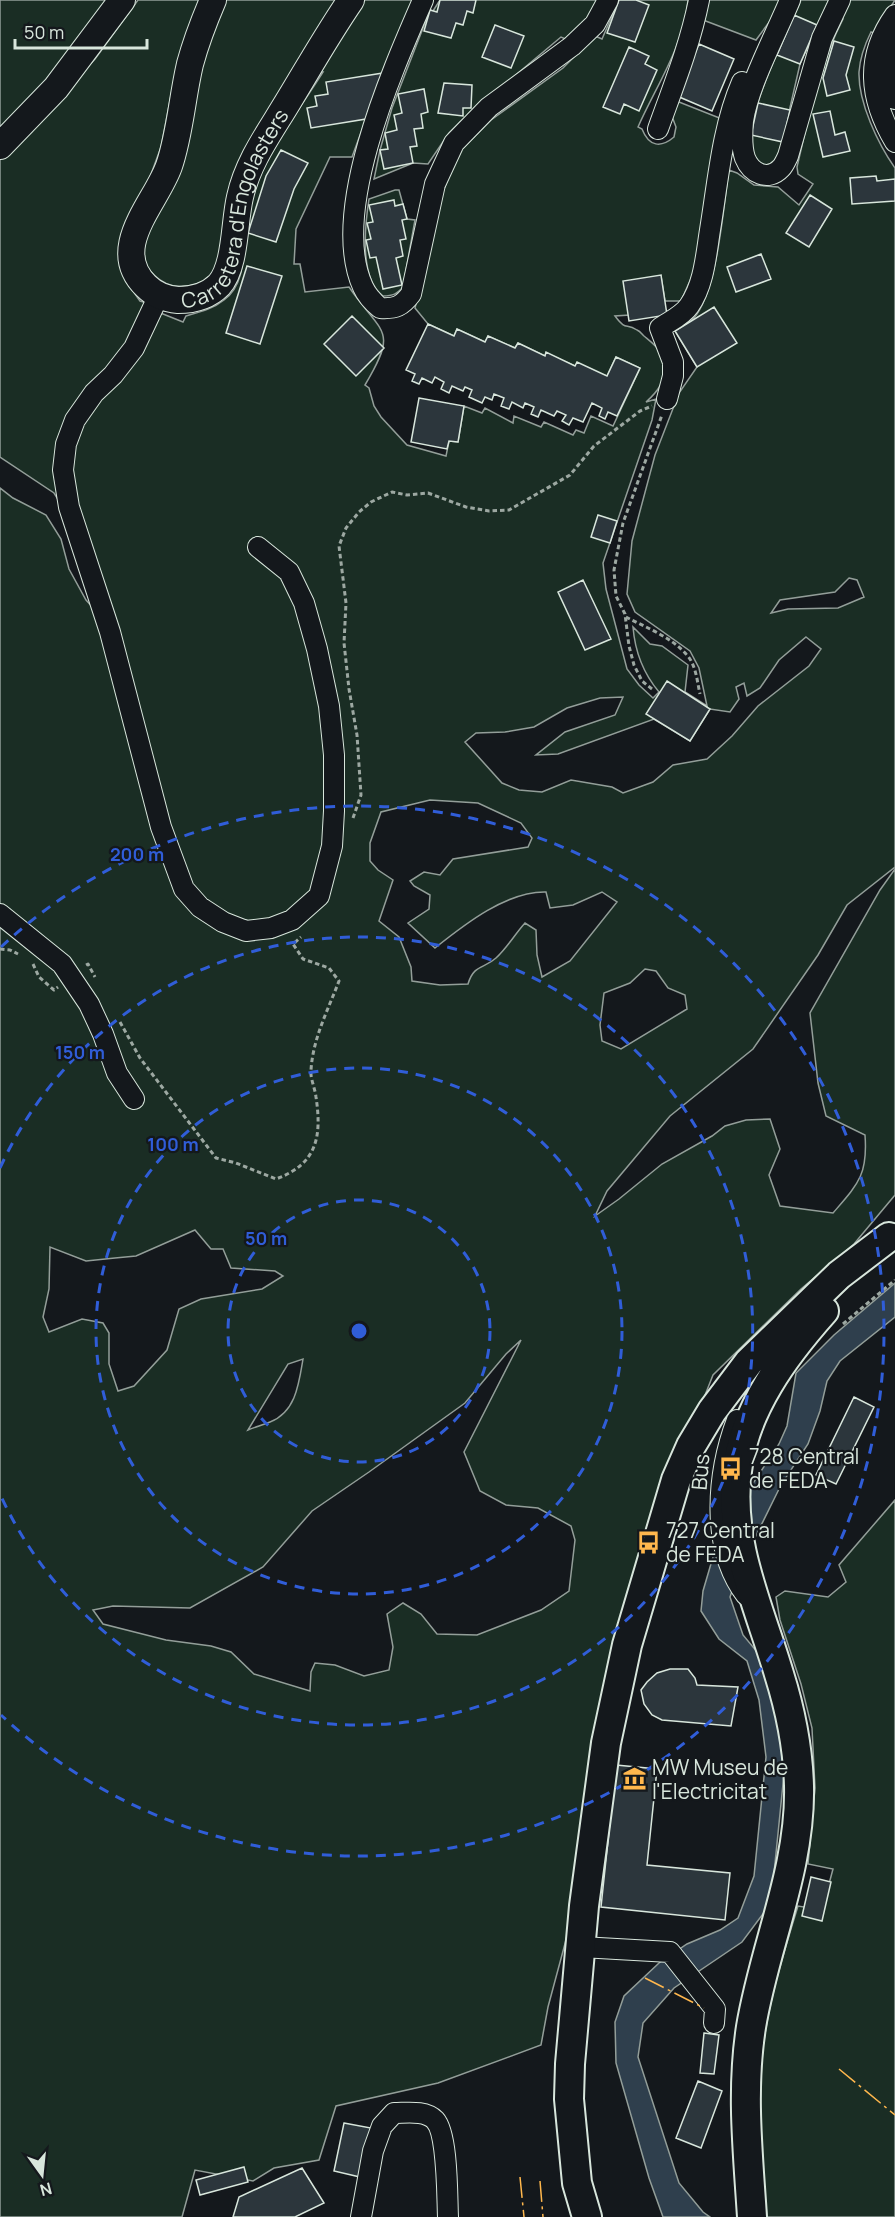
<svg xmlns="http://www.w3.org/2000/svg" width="895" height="2217" font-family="Manrope,sans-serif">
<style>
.green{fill:#1a2d24;stroke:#939e99;stroke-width:1.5;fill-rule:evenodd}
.water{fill:#2f3f4d;stroke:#939e99;stroke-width:1.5}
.building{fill:#2c363c;stroke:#d8e6dc;stroke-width:1.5}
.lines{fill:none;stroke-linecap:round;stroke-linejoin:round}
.minor-casing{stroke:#d8e6dc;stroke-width:22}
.major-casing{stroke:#d8e6dc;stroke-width:28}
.highway-casing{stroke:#d8e6dc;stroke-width:32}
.path{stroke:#9da8a2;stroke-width:3;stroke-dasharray:4.5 3;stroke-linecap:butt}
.minor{stroke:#14181c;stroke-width:20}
.major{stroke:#14181c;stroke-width:26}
.highway{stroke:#14181c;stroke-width:28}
.power{stroke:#ffb74d;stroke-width:1.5;stroke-dasharray:21 4.5 3 4.5;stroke-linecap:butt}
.ring{fill:none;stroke:#305dd8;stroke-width:3;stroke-dasharray:10 8}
.labels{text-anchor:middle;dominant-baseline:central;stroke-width:4.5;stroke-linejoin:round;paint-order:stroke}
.street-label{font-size:21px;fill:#d8e6dc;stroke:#14181c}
.poi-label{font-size:21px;fill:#d8e6dc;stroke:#14181c;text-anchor:start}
.centre{fill:#305dd8;stroke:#14181c;stroke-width:3}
.ring-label{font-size:18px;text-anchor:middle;font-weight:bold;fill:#305dd8;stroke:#14181c;stroke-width:4.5;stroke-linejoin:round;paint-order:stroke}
</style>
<rect width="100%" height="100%" fill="#14181c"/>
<path class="green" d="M0,0H109L47,81L0,131Z
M138,0H202L194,19L172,90L161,147L150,177L127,222L121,264L126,281L140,301L154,305L153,310L183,322L186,316C200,312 213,309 224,300C248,282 242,248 246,223C248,208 253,187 260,174C277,139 302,105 323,72H318L360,7L365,0H415L387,62L352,157H330L296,229L294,264H300L305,292L349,287C382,335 399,328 365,385L369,388L374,406L381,417L407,445L446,456L449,441L458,442L464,406L482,413L485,408L513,423L514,416L541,427L544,422L573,435L576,430L584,433L591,416L613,426L640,368L616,357L607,376L575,366L546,353L545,356L518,343L515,348L488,336L485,342L457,329L454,336L428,324L415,308L443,192L453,165L461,150L491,120L563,68L595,36L602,39L619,0H688C684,46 656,86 638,127L642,129C649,147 661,148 674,137L676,127L670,111L674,100L722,119L696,267L681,301H665L661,276L630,315L615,316C627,332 625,322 637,330C640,331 642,334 644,336C650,341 657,346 661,353C671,372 661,389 646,402L656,399L652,420L603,563L606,589L627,669L639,685L653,698L659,692C643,673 635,652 633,627L650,644L662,646L688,665L685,692L707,706L699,668L690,651L635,612L627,594L632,541L655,455L679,393L697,367L675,331C681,327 690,323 694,318C718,289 723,208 729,170L737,173L754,185L778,187L799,205L813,184L798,174L797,167C809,116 819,66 843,19L838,17L847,0H895L874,33L871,32C865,44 860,58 859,72C858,102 878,144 895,168V867L847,905L818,955L753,1049L670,1116L607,1191L595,1216L619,1199L662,1164L712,1136L725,1126L746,1120L770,1119L780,1149L769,1175L780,1206L833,1213C858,1184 868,1175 865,1135L826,1116L818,1083L810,1013L880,890L895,869V1195L854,1244L801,1289L713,1375L659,1512L577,1899L548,2007L541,2045L438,2083L336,2106L319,2160L274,2168L253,2181L195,2170L182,2217H0V488L13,498L46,515L61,539L69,569L86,600L97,612L79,533L54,493L0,457V160L95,59ZM849,578L857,580L864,597L838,608L788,609L771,613L780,600L835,592ZM806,637L821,649L809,666L758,706L732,736L707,759L673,765L653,782L623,793L612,787L571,780L542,792L519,790L502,783L465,742L476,733L505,732L534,727L567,708L600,698L623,697L615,715L565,732L536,755L558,754L654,719L690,741L710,709L730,712L739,699L736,687L744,683L747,696L760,688L779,660ZM430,800L478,803L521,823L532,838L528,847L453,859L440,875L424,872L410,881L414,886L430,895L429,909L408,923L435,948C465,924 507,891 546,892L550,908L573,905L602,892L617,902L570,961L542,977L537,955L536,930L525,923C515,934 507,948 496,958C484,969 474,964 468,984L440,985L412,981L411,967L399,937L379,921L393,880L378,870L370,861V843L381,812ZM645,969L656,971L668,988L685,995L687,1009L621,1049L602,1041L600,1025L604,993L630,983ZM195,1230L211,1249H223L231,1268L275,1271L283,1276L262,1289L201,1299L179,1309L167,1350L134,1386L118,1391L109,1364V1333L103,1323L82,1319L49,1332L43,1317L49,1289L50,1247L86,1261L115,1258L136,1256ZM521,1340L464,1452L480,1491L506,1505L538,1508L571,1526L575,1540L569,1591L541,1610L477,1635L437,1634L421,1614L403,1603L387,1614L393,1647L389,1670L364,1676L335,1665L315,1663L311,1672L310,1691L254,1674L231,1652L211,1646L166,1640L103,1624L93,1610L113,1606L190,1608L263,1567L312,1511L369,1472L465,1403L506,1354ZM303,1359C299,1383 296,1412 270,1422C263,1425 255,1427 248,1430L288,1364Z
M224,0H342L228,202L222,233L221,252L211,278C192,288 171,292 154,275C148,270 144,263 143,254C142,249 144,241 145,235L207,42Z
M440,0H600L592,16L568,40L561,37L460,122L449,133L428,164L413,163L374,179L380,150L392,108L430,10L433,11Z
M708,0H780L770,21L756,40L703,20Z
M801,0H829L800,64L778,160L770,165L763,166C760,163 755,159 754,156C739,123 787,33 801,0Z
M395,190H399L407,219L415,220L403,287C397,294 393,296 383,296C359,278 365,225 369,199Z
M895,1500V2217H767C762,2164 756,2110 762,2057C767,2006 783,1955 798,1906L822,1910L833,1869L808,1864L815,1788L812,1728L801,1684L780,1620L776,1597L785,1591L828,1597L846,1582L839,1565Z"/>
<path class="water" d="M895,1283V1317L840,1361L827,1381L820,1411L808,1444L781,1485L740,1568L730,1597L743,1635L763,1659L777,1708L784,1774L771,1903L742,1942L674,1988L643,2023L638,2057L679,2183L703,2212L710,2217H663L649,2178L616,2063L615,2022L624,1996L659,1963L687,1944L720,1930L738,1918L754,1876L766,1757L759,1700L747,1661L719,1639L701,1611L703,1591L720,1533L779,1444L787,1426L796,1373L834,1335Z"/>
<path class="building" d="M440,0H476L473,13L467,11L463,25L456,23L451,38L424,31L430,10L437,12Z
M619,0H636L649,5L635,42L607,33Z
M794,15L817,25L800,64L777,55Z
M495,25L524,36L511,68L482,57Z
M834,41L854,47L846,75L850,90L827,96L823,78Z
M699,44L734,59L712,111L677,96Z
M629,47L649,56L645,64L657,70L639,111L624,104L620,114L603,107Z
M383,73L366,119L311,128L307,108L317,106L315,96L328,94L326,82Z
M444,83L472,85L471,108H463V116L438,113Z
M424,89L428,112L421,114L423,128L414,129L417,146L410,147L413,163L384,169L380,150L388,149L385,133L397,130L394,115L402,113L398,94Z
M758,103L790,110L783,142L751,135Z
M830,111L835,135L845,132L850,151L823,157L813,114Z
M281,150L308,163L294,189L276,242L248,233L266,176Z
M876,176L877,181L895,179V201L852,204L850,178Z
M810,195L832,209L809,247L786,233Z
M394,200L395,206L403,204L407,219L402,220L406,239L400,240L403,256L396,258L402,285L383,289L376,257L370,258L366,240L371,239L367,223L373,222L369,205Z
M761,254L771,279L736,292L727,267Z
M247,266L282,276L260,344L226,333Z
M661,275L667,315L629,321L623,281Z
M714,307L737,343L697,367L675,331Z
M352,316L384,348L356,376L324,344Z
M428,324L454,336L457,329L485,342L488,336L515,348L518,343L545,356L546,352L575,366L577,362L607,376L616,357L640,368L617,416L608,412L605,419L599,416L602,408L592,403L583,422L573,418L569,425L562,421L566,415L557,411L554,416L541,410L538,417L531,414L534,407L525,403L523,408L512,402L509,409L501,406L504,398L494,394L492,400L485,397L482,403L469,397L472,390L465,387L463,391L452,386L449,393L441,389L444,382L435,377L432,383L422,378L419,384L412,381L415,374L406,370Z
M419,398L464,406L458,442L449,441L447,449L411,442Z
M598,515L617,521L610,543L591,537Z
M583,580L611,639L585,650L558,592Z
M667,681L710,709L690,741L646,714Z
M854,1397L874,1407L836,1484L816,1475Z
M670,1669H688L695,1678L697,1685L738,1687L731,1726L662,1720L652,1715L644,1704L641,1690L647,1682L657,1673Z
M616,1765L657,1769L647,1865L730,1873L725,1920L601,1907Z
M811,1877L831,1882L822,1921L802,1916Z
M704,2033L719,2035L714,2074L700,2073Z
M698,2081L722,2091L701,2148L676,2138Z
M344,2123L371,2128L360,2177L334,2171Z
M244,2167L248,2182L200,2195L196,2180Z
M302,2168L324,2203L295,2217H233L239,2197Z"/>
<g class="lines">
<defs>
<path id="minor" d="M423,0C392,71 329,213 363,287C367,296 373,302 380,308C396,309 402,306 411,294L435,184L454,143L489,107L572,46L595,24L608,0
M790,0C776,34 748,86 743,121C742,133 741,146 745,158C751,173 768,182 781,168C784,165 786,160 788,156L822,38L840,0
M895,15C865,57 869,98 895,142
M895,43C887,62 885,80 895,99
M658,129C673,87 690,45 699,0
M159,295L134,348L113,375L94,393L75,420L66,444L63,470L69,507L110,632L161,827L184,889L200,907L223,922L246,931L271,928L292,920L319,896L332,846L334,811V755L329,706L317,649L304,603L289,572L258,547
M667,399L673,376V362L660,328C670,321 682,316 689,306C704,285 706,255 710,230C718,181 722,128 742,82
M0,914L62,964L89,1004L103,1034L117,1073L134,1099
M737,1420C717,1473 710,1548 746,1595
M581,1947L670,1952L715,2009L714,2023
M361,2217L373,2151L382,2126L394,2113C407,2113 425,2110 435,2120C448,2134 447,2197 448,2217"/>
<g id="major">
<path id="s1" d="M213,0C204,21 196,42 190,64C182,98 180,134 169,166C156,203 107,248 146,286C155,295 165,299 178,300C193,300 208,296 219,285C236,266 234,222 240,197C248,161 270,132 289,100C309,67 329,32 351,0"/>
<path d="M0,146L56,88L122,0"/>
</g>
<path id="highway" d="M587,2217L577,2183L569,2099L570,2064L584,1906L606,1743L627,1645L676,1480L691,1446L712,1411L749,1362L839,1275L889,1237
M752,2217C748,2153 741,2091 751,2027C764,1947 801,1869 799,1786C798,1748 790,1709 779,1674C759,1606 728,1544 737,1471C744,1409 785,1355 824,1311"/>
</defs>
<use href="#minor" class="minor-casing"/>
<use href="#major" class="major-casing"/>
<use href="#highway" class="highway-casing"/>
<path class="path" d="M626,617C645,627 671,637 686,654C696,664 697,681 700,694
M652,689L642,681L634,665L629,646L625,614L616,596L614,570L623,523L662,415
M353,818L361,795L357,735L349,689L344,643L346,603L339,546L346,528L359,512L371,502L392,492L407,495L428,493L466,507L489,511L509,510L570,475L594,446L640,411L652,406
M0,949L10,950L18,954
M33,964L39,977L54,990L58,987
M86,965L88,964L95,977
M120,1022L140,1058L216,1158L236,1163L276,1179C317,1164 322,1137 316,1097C315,1088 310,1078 311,1070C313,1038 328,1010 339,981L329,968L303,959L293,944L301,937
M843,1324L895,1280"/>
<use href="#minor" class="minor"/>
<use href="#major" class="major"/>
<use href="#highway" class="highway"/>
<path class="power" d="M645,1978L704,2008
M839,2069L895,2115
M520,2177L524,2217
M540,2181L543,2217"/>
</g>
<g class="ring">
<circle cx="359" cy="1331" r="131"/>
<circle cx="359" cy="1331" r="263"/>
<path d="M0 1168A394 394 0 1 1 0 1494"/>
<path d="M1 947A525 525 0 1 1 1 1715"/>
</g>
<defs>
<symbol id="bus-bare" viewBox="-9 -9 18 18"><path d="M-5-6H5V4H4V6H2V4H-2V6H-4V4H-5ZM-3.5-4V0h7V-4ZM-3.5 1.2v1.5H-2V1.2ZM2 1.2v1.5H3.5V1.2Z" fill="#ffb74d" stroke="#14181c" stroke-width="2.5" paint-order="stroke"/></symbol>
<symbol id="museum-bare" viewBox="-9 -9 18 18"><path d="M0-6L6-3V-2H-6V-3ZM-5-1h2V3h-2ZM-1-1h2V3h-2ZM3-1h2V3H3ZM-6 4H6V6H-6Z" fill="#ffb74d" stroke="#14181c" stroke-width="2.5" paint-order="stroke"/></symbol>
</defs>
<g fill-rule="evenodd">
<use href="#bus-bare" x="714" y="1452" width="33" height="33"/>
<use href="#bus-bare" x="632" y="1526" width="33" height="33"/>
<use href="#museum-bare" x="618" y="1762" width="33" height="33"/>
</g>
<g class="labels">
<g class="street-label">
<text stroke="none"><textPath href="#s1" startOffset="459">Carretera d'Engolasters</textPath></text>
<text transform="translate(700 1472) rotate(-85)">Bus</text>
</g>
<g class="poi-label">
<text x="749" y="1456">728 Central<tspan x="749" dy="24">de FEDA</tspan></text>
<text x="666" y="1530">727 Central<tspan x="666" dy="24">de FEDA</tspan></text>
<text x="652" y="1767">MW Museu de<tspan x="652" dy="24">l'Electricitat</tspan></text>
</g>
</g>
<circle cx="359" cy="1331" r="9" class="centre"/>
<g class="ring-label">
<text x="137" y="861">200 m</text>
<text x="80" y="1059">150 m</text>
<text x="173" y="1151">100 m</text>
<text x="266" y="1245">50 m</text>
</g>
<g transform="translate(42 2175) rotate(165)" stroke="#14181c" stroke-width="4.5" paint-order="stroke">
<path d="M0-4.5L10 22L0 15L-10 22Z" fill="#d8e6dc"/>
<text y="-9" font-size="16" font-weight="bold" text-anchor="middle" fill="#d8e6dc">N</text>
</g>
<path d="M15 39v9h132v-9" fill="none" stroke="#d8e6dc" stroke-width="3"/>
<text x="24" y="39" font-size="18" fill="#d8e6dc" stroke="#14181c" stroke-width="4.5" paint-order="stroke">50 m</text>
</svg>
